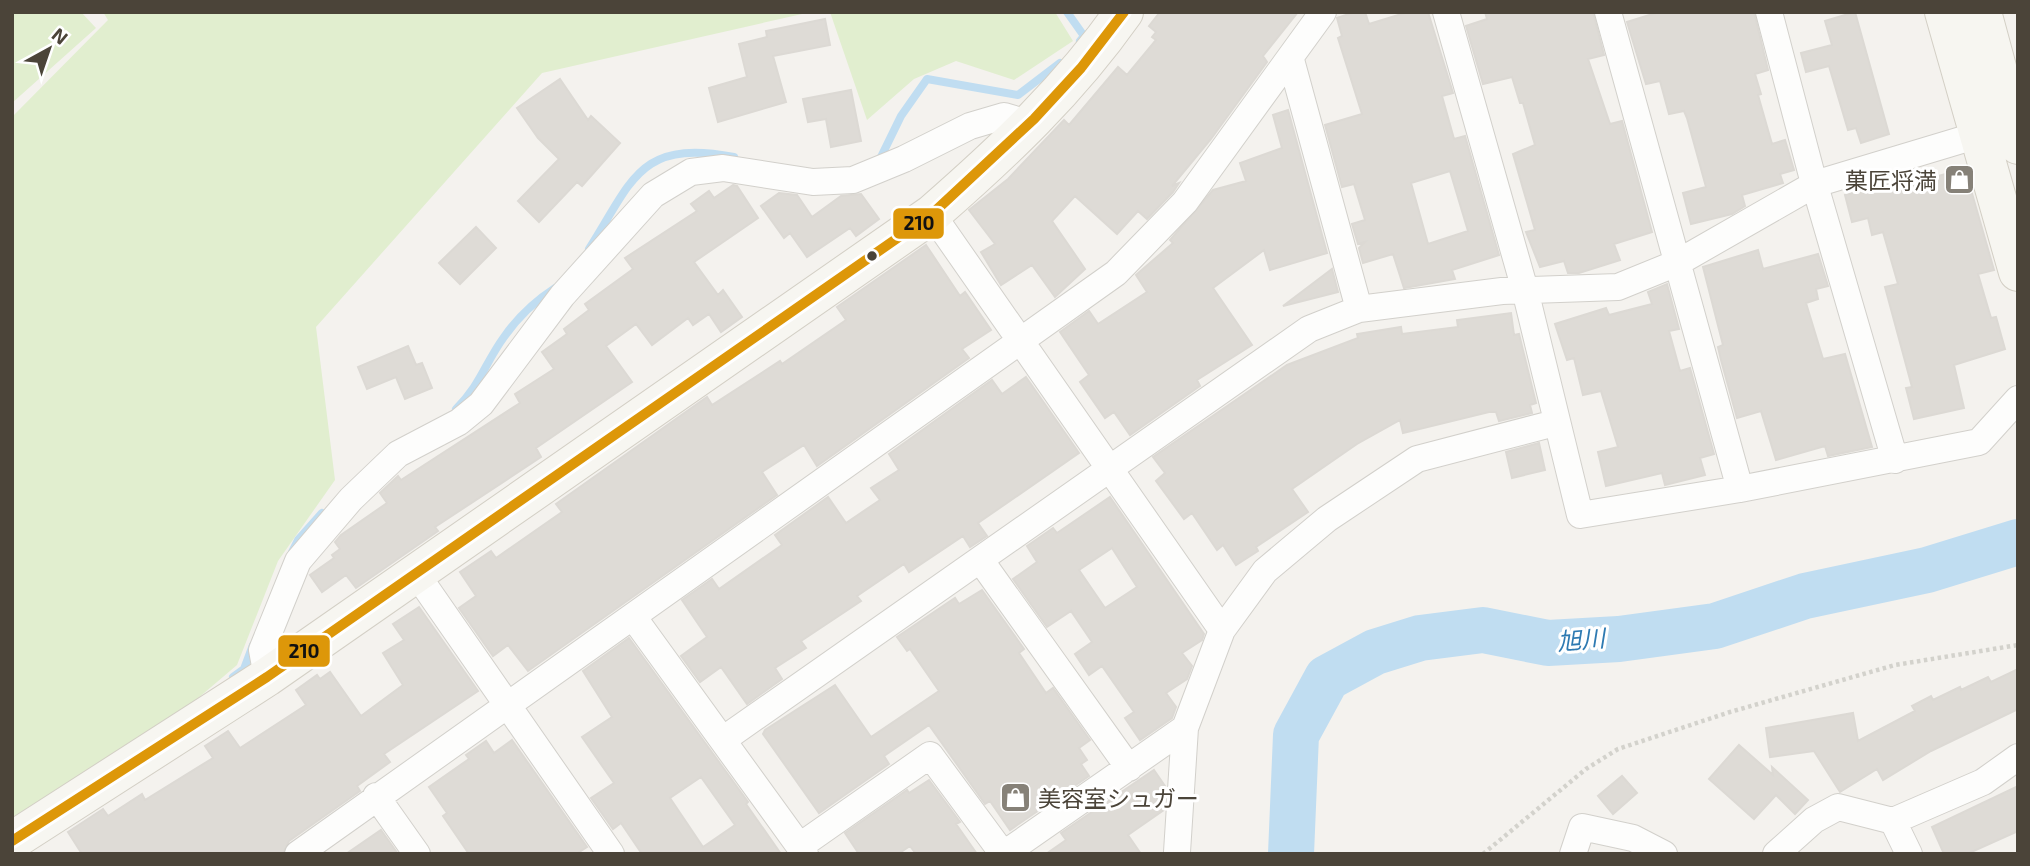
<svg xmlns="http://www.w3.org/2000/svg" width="2030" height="866" font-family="'Exo 2','Noto Sans JP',sans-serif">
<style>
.green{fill:#e1eecf}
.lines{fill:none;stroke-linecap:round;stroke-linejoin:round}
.stream{stroke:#c0ddf1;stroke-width:8}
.river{stroke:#c0ddf1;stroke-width:46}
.building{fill:#dedbd6;stroke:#dcd9d4;stroke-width:2;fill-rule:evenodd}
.street-casing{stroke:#d2d0cb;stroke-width:28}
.secondary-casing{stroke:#d3cfc5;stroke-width:40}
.path{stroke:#d3d2cc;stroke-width:4.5;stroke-dasharray:3.5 3.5;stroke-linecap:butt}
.street{stroke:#fdfdfc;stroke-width:26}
.secondary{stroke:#f7f6f1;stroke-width:38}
.bus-1-casing{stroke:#fff;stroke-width:16}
.bus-1{stroke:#dd9709;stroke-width:10}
.bus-dot{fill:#4b4439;stroke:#fff;stroke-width:2.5}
.labels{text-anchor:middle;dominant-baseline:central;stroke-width:6;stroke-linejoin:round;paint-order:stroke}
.poi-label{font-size:23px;fill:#4b4439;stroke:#fff;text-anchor:end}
.water-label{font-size:24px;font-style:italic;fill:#2e7ab2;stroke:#fff}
.line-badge{stroke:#fff;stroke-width:2.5}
.pale-badge-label{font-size:19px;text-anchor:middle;font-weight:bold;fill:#111}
</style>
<rect width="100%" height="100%" fill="#f4f2ee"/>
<path class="green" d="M12,12H81L96,28L12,103Z
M103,12H811L542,73L316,327L335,480L278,561L237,665L130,756L12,823V117L108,20Z
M830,12H1055L1073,41L1014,80L956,61L914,79L867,120Z"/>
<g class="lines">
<path class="stream" d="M1067,12L1084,36L1080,41
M880,159L901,116L927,79L1018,95L1060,63
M589,249C633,180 639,139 734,157
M456,409C481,384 485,363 504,337C518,317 535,301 555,288
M292,552L298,540L322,513
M233,677L244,669L253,645"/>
<path class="river" d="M1291,854L1296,735L1327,678L1375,652L1420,638L1483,630L1548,643L1619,639L1715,626L1805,596L1927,570L2018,542"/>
</g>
<path class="building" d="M1160,12H1298L1263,56L1267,62L1211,139L1172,186L1179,183L1173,192L1147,219L1138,211L1117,234L1075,196L1052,221L1085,269L1055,297L1032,265L1001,285L981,252L995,244L969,210L1008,179L1064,120L1069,125L1118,67L1127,75L1156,40L1152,37L1156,32L1149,26Z
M1355,12H1365L1369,24L1408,12H1428L1453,93L1442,96L1454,139L1465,136L1499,255L1452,270L1455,279L1404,288L1393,254L1363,263L1359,248L1365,242L1358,244L1352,224L1365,220L1354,184L1342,187L1325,125L1362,114L1338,38L1342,36L1337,18ZM1450,171L1468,231L1428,244L1411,183Z
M1485,12H1593L1604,55L1588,59L1610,124L1622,121L1652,232L1614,244L1620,260L1579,273H1568L1564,261L1540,267L1526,232L1535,230L1513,154L1535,145L1523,103H1520L1512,77L1483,84L1466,26L1487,19Z
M1659,12H1754L1768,70L1755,74L1761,94L1758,95L1772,144L1785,140L1794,170L1780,174L1783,183L1742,195L1745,206L1732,214L1691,224L1683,193L1706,187L1687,118L1684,111L1669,114L1660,81L1646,84L1627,22Z
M1855,12L1889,134L1861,143L1856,128L1848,130L1829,66L1806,72L1801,53L1832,45L1825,21Z
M825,19L830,45L773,56L786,102L718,122L709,88L747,77L739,44L767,37L766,31Z
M560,79L588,120L591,116L620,143L582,186L577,182L539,222L518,201L559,159L538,138L517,108Z
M851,90L861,141L831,147L826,119L808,122L803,99Z
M1288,110L1327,253L1270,270L1264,250L1213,288L1252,345L1197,380L1200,386L1130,435L1114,412L1105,418L1080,382L1089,375L1060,332L1089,311L1098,324L1147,292L1136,275L1173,243L1170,240L1213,190L1246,181L1240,163L1282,148L1273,115Z
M1965,169L1994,270L1978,274L1991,318L1996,317L2005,349L1954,365L1964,408L1914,419L1906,388L1912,387L1885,287L1898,284L1883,232L1872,235L1868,218L1852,222L1845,195L1917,176L1919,181Z
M733,185L737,186L758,218L694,262L718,295L723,290L742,317L721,332L709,314L693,325L688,318L652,345L636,324L606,346L632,382L536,448L541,457L435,527L438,531L356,588L346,575L322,592L310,575L334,558L332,555L340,549L335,542L341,535L387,503L380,493L398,476L401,480L520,403L515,394L554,369L542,352L567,334L564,329L589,310L585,304L633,269L625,258L697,211L691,204L709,191L714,198Z
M779,193L797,195L812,217L841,196L861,194L879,219L856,236L850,228L807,257L790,233L784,238L761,206Z
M476,227L496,248L460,284L439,263Z
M926,245L960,296L965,292L991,330L962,349L969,358L817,466L804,445L762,472L777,495L528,671L508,645L493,656L459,608L476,596L460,572L491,551L496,558L562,512L556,504L707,397L712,405L780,361L782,364L846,320L837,307Z
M1758,250L1763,269L1818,254L1828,286L1816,289L1818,299L1806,303L1823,359L1845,354L1872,447L1828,456L1825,446L1776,460L1761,411L1737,418L1721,360L1718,347L1723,345L1703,267Z
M1332,269L1338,292L1283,306Z
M1667,284L1679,329L1669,331L1680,371L1690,368L1714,454L1700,458L1705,475L1665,485L1662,473L1606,486L1598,452L1618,447L1601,391L1583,395L1574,358L1567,360L1555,324L1606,308L1609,315L1652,304L1648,292Z
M1511,313L1514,335L1519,334L1536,403L1530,405L1532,413L1499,421L1496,412H1489L1403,433L1400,420L1357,444L1292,489L1308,512L1256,547L1258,551L1236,565L1223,545L1217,550L1192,513L1184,519L1156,481L1165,473L1153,457L1287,365L1358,338L1357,334L1401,327L1402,334L1458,327L1457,320Z
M408,346L416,365L422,363L432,388L405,399L396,377L367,389L358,367Z
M1026,377L1079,453L978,523L987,536L970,547L963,536L909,572L904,564L857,596L861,601L801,641L806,648L775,668L782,679L747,704L721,667L700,682L681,656L707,637L682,600L712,579L719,589L782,545L775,535L828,497L846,523L880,500L871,488L899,470L889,454L992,380L1002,394Z
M1539,443L1545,470L1512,478L1506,452Z
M1110,497L1204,634L1202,640L1182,653L1192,666L1187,679L1166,693L1176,707L1172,718L1140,740L1125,718L1134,712L1102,666L1089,675L1075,654L1092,642L1071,611L1047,627L1013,579L1037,562L1027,546L1053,528L1057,533ZM1112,548L1137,587L1105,608L1079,570Z
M982,590L1024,649L1019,653L1046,693L1053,688L1090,740L1079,748L1087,760L1081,764L1089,776L1010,830L990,801L985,804L929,725L884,756L889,764L819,813L763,734L765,730L835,685L871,737L939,691L910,649L907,651L897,637L955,598L959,604Z
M419,607L478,691L384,754L390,762L357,786L360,791L289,841L283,854H82L68,832L103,809L108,816L142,794L145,800L213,758L205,746L228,731L240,748L306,705L296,690L317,675L320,679L330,672L361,716L403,685L383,653L404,640L393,624Z
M629,638L748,802L746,804L781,854H642L621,823L613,829L591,798L614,783L582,737L612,717L583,671ZM701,777L735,825L703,847L670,798Z
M2018,669V709L1931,751L1883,780L1877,769L1840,792L1814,751L1770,757L1766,728L1853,713L1858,741L1915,711L1912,706L1931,696L1933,700L1960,687L1961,690L1988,677L1991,682Z
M512,740L587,847L576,854H469L443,816L447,813L429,787L469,759L466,755L486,741L494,753Z
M1739,745L1773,775L1772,767L1808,800L1795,814L1776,795L1754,819L1709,779Z
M1154,770L1165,786V794L1159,799L1164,810L1128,835L1141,854H1046L1066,840L1061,833Z
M1622,776L1637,793L1613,814L1598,796Z
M929,780L960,822L956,824L977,854H916L910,846L898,854H859L845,833L907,790L909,793Z
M2018,786V831L1967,854H1944L1932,827Z
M381,830L398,854H346Z"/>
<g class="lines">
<defs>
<path id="street" d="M1446,12L1525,290L1580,515L1740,489L1979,442L2018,399
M1608,12L1740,489
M1769,12L1811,172L1895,460
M1291,60L1359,309
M932,214L1222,630
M981,561L1129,768
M415,572L611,854
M634,618L805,854
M267,677L262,650L298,561L351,499L398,454L459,422L481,404L562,296L653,195L691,172L723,168L813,182L853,180L904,159L970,126L1004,116L1031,124
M724,739L1309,329L1359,309L1502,291L1618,287L1677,263L1815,184L1978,135
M376,796L417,854
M1893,821L1909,854
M800,846L930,755L1003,854
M1177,852L1185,728L1222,630L1265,571L1327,519L1417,459L1555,423
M298,854L1116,273L1185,202L1323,12
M1004,854L1185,728
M1573,854L1582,827L1633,838L1664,854
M1776,854L1814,820L1838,807L1893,821L1983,782L2018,757"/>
<path id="secondary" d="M1944,12L2018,272
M1982,12L2018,145
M12,841L267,677L932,214C1003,152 1069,90 1124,12"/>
</defs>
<use href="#street" class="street-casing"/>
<use href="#secondary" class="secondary-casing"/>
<path class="path" d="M1483,854L1586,769L1618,749L1730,712L1895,665L2018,645"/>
<use href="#street" class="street"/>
<use href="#secondary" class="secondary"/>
<defs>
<path id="bus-1" d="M12,841L267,677L932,214L1034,119L1081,68L1124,12"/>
</defs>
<use href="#bus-1" class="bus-1-casing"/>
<use href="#bus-1" class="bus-1"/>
</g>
<defs>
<symbol id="shop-square" viewBox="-11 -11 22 22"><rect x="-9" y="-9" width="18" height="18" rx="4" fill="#868178" stroke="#fff"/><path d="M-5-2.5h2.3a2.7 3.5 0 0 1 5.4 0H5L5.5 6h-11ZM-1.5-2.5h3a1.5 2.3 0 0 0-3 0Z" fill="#fff"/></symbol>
</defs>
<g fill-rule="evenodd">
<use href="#shop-square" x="1942" y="162" width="35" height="35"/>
<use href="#shop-square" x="998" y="780" width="35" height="35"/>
</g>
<circle class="bus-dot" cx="872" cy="256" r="6"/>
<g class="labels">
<g class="poi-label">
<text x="1937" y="180">菓匠将満</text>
<text x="1038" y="798" text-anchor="start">美容室シュガー</text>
</g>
<g class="water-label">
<text transform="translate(1581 639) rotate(-5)">旭川</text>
</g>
</g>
<g class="line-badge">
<rect x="892" y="207" width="53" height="33" rx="7" fill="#dd9709"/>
<rect x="277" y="634" width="54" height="34" rx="7" fill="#dd9709"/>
</g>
<g class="pale-badge-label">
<text x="919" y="230">210</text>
<text x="304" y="658">210</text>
</g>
<rect width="2030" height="866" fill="none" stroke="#4b4439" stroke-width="28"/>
<g transform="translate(49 49) rotate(40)" stroke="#ffffff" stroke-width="5" paint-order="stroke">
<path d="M0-5L12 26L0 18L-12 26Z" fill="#4b4439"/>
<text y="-10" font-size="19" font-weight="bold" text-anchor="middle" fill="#4b4439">N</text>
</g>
</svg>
